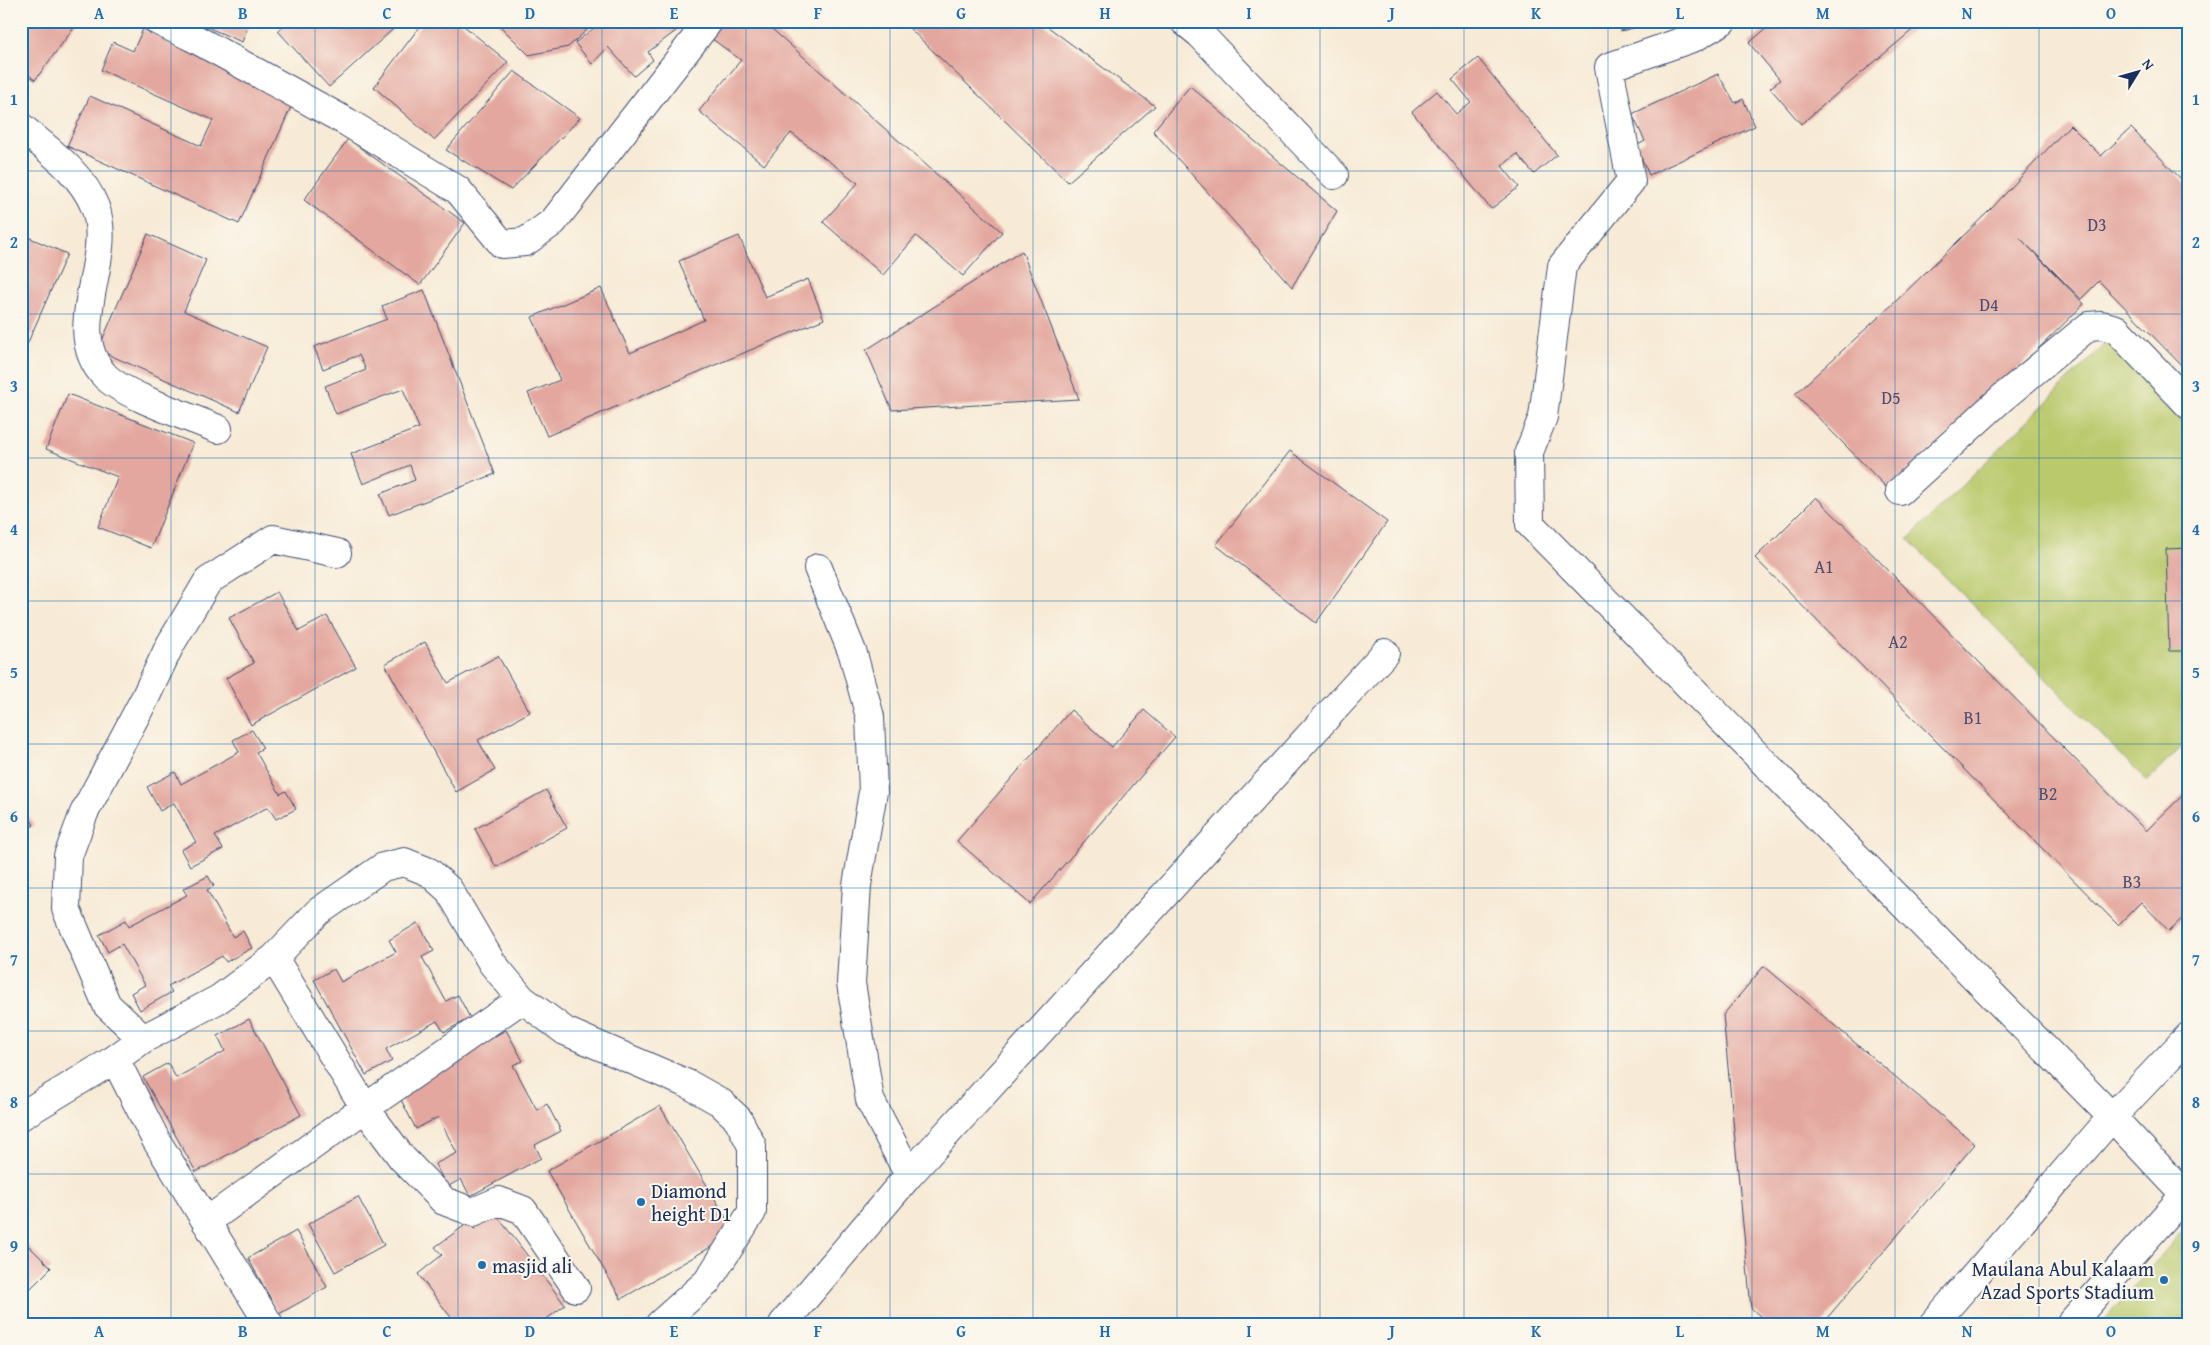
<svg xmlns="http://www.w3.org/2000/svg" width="2210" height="1345" font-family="'Gentium Book Plus',serif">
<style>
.green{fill:#b9c96c;stroke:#6a7c65}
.building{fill:#e3a79f}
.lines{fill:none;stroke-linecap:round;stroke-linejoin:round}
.minor-casing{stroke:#3c4b70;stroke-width:30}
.minor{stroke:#fff;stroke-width:28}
.grid{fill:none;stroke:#1f6fb2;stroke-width:1;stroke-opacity:0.55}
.poi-dot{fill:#1f6fb2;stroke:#fbf7ec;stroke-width:2}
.labels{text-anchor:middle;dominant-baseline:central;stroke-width:4;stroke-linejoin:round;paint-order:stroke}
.number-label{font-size:18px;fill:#4d4d6e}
.poi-label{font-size:20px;fill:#1b2f5e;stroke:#fbf7ec;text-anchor:start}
.neatline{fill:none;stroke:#1f6fb2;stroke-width:2}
.grid-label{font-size:16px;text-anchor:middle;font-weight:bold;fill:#1f6fb2}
</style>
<rect width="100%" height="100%" fill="#fbf7ec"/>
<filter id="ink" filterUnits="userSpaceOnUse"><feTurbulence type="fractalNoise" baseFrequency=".02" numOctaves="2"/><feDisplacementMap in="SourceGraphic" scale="10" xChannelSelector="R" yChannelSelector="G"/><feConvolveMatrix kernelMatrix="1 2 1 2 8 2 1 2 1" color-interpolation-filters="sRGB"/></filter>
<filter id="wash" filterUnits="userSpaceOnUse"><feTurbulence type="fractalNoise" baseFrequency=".0096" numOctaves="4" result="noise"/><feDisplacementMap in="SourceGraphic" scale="20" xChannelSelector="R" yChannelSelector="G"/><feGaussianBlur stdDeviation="1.12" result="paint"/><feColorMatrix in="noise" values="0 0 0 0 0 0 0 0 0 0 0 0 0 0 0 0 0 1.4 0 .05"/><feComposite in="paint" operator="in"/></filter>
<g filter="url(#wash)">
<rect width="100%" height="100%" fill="#f7ead6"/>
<path class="green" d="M2110,339L2189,420V740L2147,781L1908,539Z
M2189,1225V1324H2102L2178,1236Z"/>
<g id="blocks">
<path class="building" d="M21,21H79L35,80L21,69Z
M193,21H250L242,42Z
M289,21H305L309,26L315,21H402L329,87L278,31Z
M424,21H458L508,62L434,140L374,87Z
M495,21H597L568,47L529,55Z
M603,21H703L687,33L681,27L648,52L653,60L634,76L608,47L592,64L575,43Z
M720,21H763L1002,232L963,276L916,236L883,275L823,222L858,183L791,133L764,165L699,111L741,60L708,36Z
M902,21H1040L1155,106L1068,182Z
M1619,21H1657V22L1621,31Z
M1775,21H1923L1801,124L1770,88L1780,80L1749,43Z
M143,29L295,98L239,224L67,146L90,96L201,146L213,120L101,70L113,42L133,51Z
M1478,58L1557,155L1534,174L1517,154L1502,166L1519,187L1491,209L1412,112L1437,91L1456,114L1471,102L1452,79Z
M514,71L580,118L511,190L446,150Z
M1718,74L1735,103L1743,99L1755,126L1649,175L1636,146L1645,141L1632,114Z
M1190,86L1337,211L1292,287L1153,131Z
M2070,125L2101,156L2131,128L2189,187V373L2099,281L2081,299L2020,238L2084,304L1987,399L1888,489L1795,394L1893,304L1990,210Z
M348,139L465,223L420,285L304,200Z
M21,234L67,254L21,358Z
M148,234L206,260L184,311L267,347L239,412L98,350Z
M739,236L765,297L808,279L824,319L547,436L528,393L560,380L532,317L601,288L630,353L704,320L679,261Z
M1022,251L1079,399L892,410L866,350Z
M424,290L495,474L389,515L380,494L415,480L410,465L363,484L351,454L419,428L403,389L336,414L325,386L366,370L359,355L323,369L314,347L387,319L382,306Z
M68,394L193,443L151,548L98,527L118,477L46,449Z
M1290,451L1387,522L1316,623L1216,545Z
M1816,497L2146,831L2189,789V912L2169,931L2141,902L2118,925L1755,558Z
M2189,548V651H2169L2166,549Z
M277,592L299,631L327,616L356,667L251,725L226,678L254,663L229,618Z
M425,642L448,683L498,656L530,712L478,740L495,770L456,792L385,664Z
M1071,710L1112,747L1144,710L1175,737L1030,904L957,841Z
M252,730L263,748L256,752L280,794L286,791L296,809L276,819L268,807L215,836L223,849L190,866L181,850L196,842L174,803L160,811L147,787L175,772L181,784L239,752L233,740Z
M546,790L567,828L496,867L475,829Z
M21,805L34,825L21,833Z
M208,876L214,886L207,890L233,937L243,931L252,948L226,962L222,956L168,986L172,992L140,1010L131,993L145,985L122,944L108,952L99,935L126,920L129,926L187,895L183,889Z
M418,923L434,951L422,957L446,1001L458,995L470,1018L444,1032L437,1021L386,1049L392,1061L366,1075L314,980L334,969L341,982L396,952L389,940Z
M1764,966L1975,1144L1822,1324H1769L1751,1308L1723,1015Z
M249,1019L301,1115L196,1172L143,1077L168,1063L176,1078L225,1051L218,1036Z
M506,1030L523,1061L513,1065L537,1110L547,1104L561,1131L535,1145L541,1158L470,1196L461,1179L447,1187L435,1164L457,1153L438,1117L416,1129L396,1090Z
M660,1106L735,1233L621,1299L547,1171Z
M358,1197L384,1245L335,1272L308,1224Z
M495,1213L565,1305L540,1324H456L418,1274L442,1255L435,1247L468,1223L474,1229Z
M296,1231L327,1287L279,1314L248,1258Z
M21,1238L51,1268L21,1298Z"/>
</g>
</g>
<g filter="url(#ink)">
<use href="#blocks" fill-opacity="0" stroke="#3c4b70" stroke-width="1"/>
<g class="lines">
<defs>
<path id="minor" d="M158,21L192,37L347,122L458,190L502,244L525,242L553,222L709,21
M1184,21L1200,34L1334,175
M1722,21L1695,37L1609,67L1631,181L1562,266L1543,417L1529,452L1530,524L2112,1117L2189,1199
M21,127C48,150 82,173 95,207C115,260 61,330 105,376C123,395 192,418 218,429
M1900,491L2002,398L2089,326L2101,325L2116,329L2189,405
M818,568L853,654L870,717L873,792L857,885L851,983L870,1100L909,1175
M274,958L365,1108L402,1158L444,1201L473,1212L499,1201L523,1210L576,1288
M143,1039L107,1005L66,909L68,856L84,813L145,698L170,645L208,581L273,539L337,553
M115,1059L156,1140L269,1324
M21,1116L115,1059L143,1039L219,999L274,958L318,912L383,867L404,862L429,872L449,890L492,963L522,999L565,1031L690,1085L720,1102L738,1119L752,1146V1212L707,1282L660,1324
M206,1222L365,1108L522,999
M783,1324L909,1175L1385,653
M1933,1324L2112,1117L2189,1036
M2070,1324L2189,1190"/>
</defs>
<use href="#minor" class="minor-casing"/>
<use href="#minor" class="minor"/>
</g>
</g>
<path class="grid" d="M171,21V1324M315,21V1324M458,21V1324M602,21V1324M746,21V1324M890,21V1324M1033,21V1324M1177,21V1324M1320,21V1324M1464,21V1324M1608,21V1324M1752,21V1324M1895,21V1324M2039,21V1324M21,171H2189M21,314H2189M21,458H2189M21,601H2189M21,744H2189M21,888H2189M21,1031H2189M21,1174H2189"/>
<g class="poi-dot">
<circle cx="641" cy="1202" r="5"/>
<circle cx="482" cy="1265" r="5"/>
<circle cx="2164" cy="1280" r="5"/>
</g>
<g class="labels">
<g class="number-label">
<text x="2097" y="224">D3</text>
<text x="1989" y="304">D4</text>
<text x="1891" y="397">D5</text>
<text x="1824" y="566">A1</text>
<text x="1898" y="641">A2</text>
<text x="1973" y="717">B1</text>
<text x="2048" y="793">B2</text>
<text x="2132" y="881">B3</text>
</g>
<g class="poi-label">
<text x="651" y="1190">Diamond<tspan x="651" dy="23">height D1</tspan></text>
<text x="492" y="1265">masjid ali</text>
<text x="2154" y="1268" text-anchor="end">Maulana Abul Kalaam<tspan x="2154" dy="23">Azad Sports Stadium</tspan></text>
</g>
</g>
<rect width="2210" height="1345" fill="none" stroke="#fbf7ec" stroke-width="55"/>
<g transform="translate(2138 72) rotate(53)" stroke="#fbf7ec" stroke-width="4" paint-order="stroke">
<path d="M0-4L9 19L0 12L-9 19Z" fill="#1b2f5e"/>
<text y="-8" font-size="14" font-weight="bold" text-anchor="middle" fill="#1b2f5e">N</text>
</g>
<rect x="28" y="28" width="2154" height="1290" class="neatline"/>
<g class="grid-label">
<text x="99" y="19">A</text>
<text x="243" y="19">B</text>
<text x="387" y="19">C</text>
<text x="530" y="19">D</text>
<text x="674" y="19">E</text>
<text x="818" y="19">F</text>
<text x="961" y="19">G</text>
<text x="1105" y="19">H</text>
<text x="1249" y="19">I</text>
<text x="1392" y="19">J</text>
<text x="1536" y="19">K</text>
<text x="1680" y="19">L</text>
<text x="1823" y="19">M</text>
<text x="1967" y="19">N</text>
<text x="2111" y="19">O</text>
<text x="14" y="105">1</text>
<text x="2196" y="105">1</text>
<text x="14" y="248">2</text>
<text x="2196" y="248">2</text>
<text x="14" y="392">3</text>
<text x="2196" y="392">3</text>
<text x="14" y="535">4</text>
<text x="2196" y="535">4</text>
<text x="14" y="678">5</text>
<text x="2196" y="678">5</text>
<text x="14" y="822">6</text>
<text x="2196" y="822">6</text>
<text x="14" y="965">7</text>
<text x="2196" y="965">7</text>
<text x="14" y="1108">8</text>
<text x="2196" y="1108">8</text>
<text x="14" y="1252">9</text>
<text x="2196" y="1252">9</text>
<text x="99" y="1337">A</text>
<text x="243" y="1337">B</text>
<text x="387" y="1337">C</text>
<text x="530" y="1337">D</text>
<text x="674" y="1337">E</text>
<text x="818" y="1337">F</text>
<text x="961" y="1337">G</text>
<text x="1105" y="1337">H</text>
<text x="1249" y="1337">I</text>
<text x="1392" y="1337">J</text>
<text x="1536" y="1337">K</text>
<text x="1680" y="1337">L</text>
<text x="1823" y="1337">M</text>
<text x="1967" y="1337">N</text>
<text x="2111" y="1337">O</text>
</g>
</svg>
